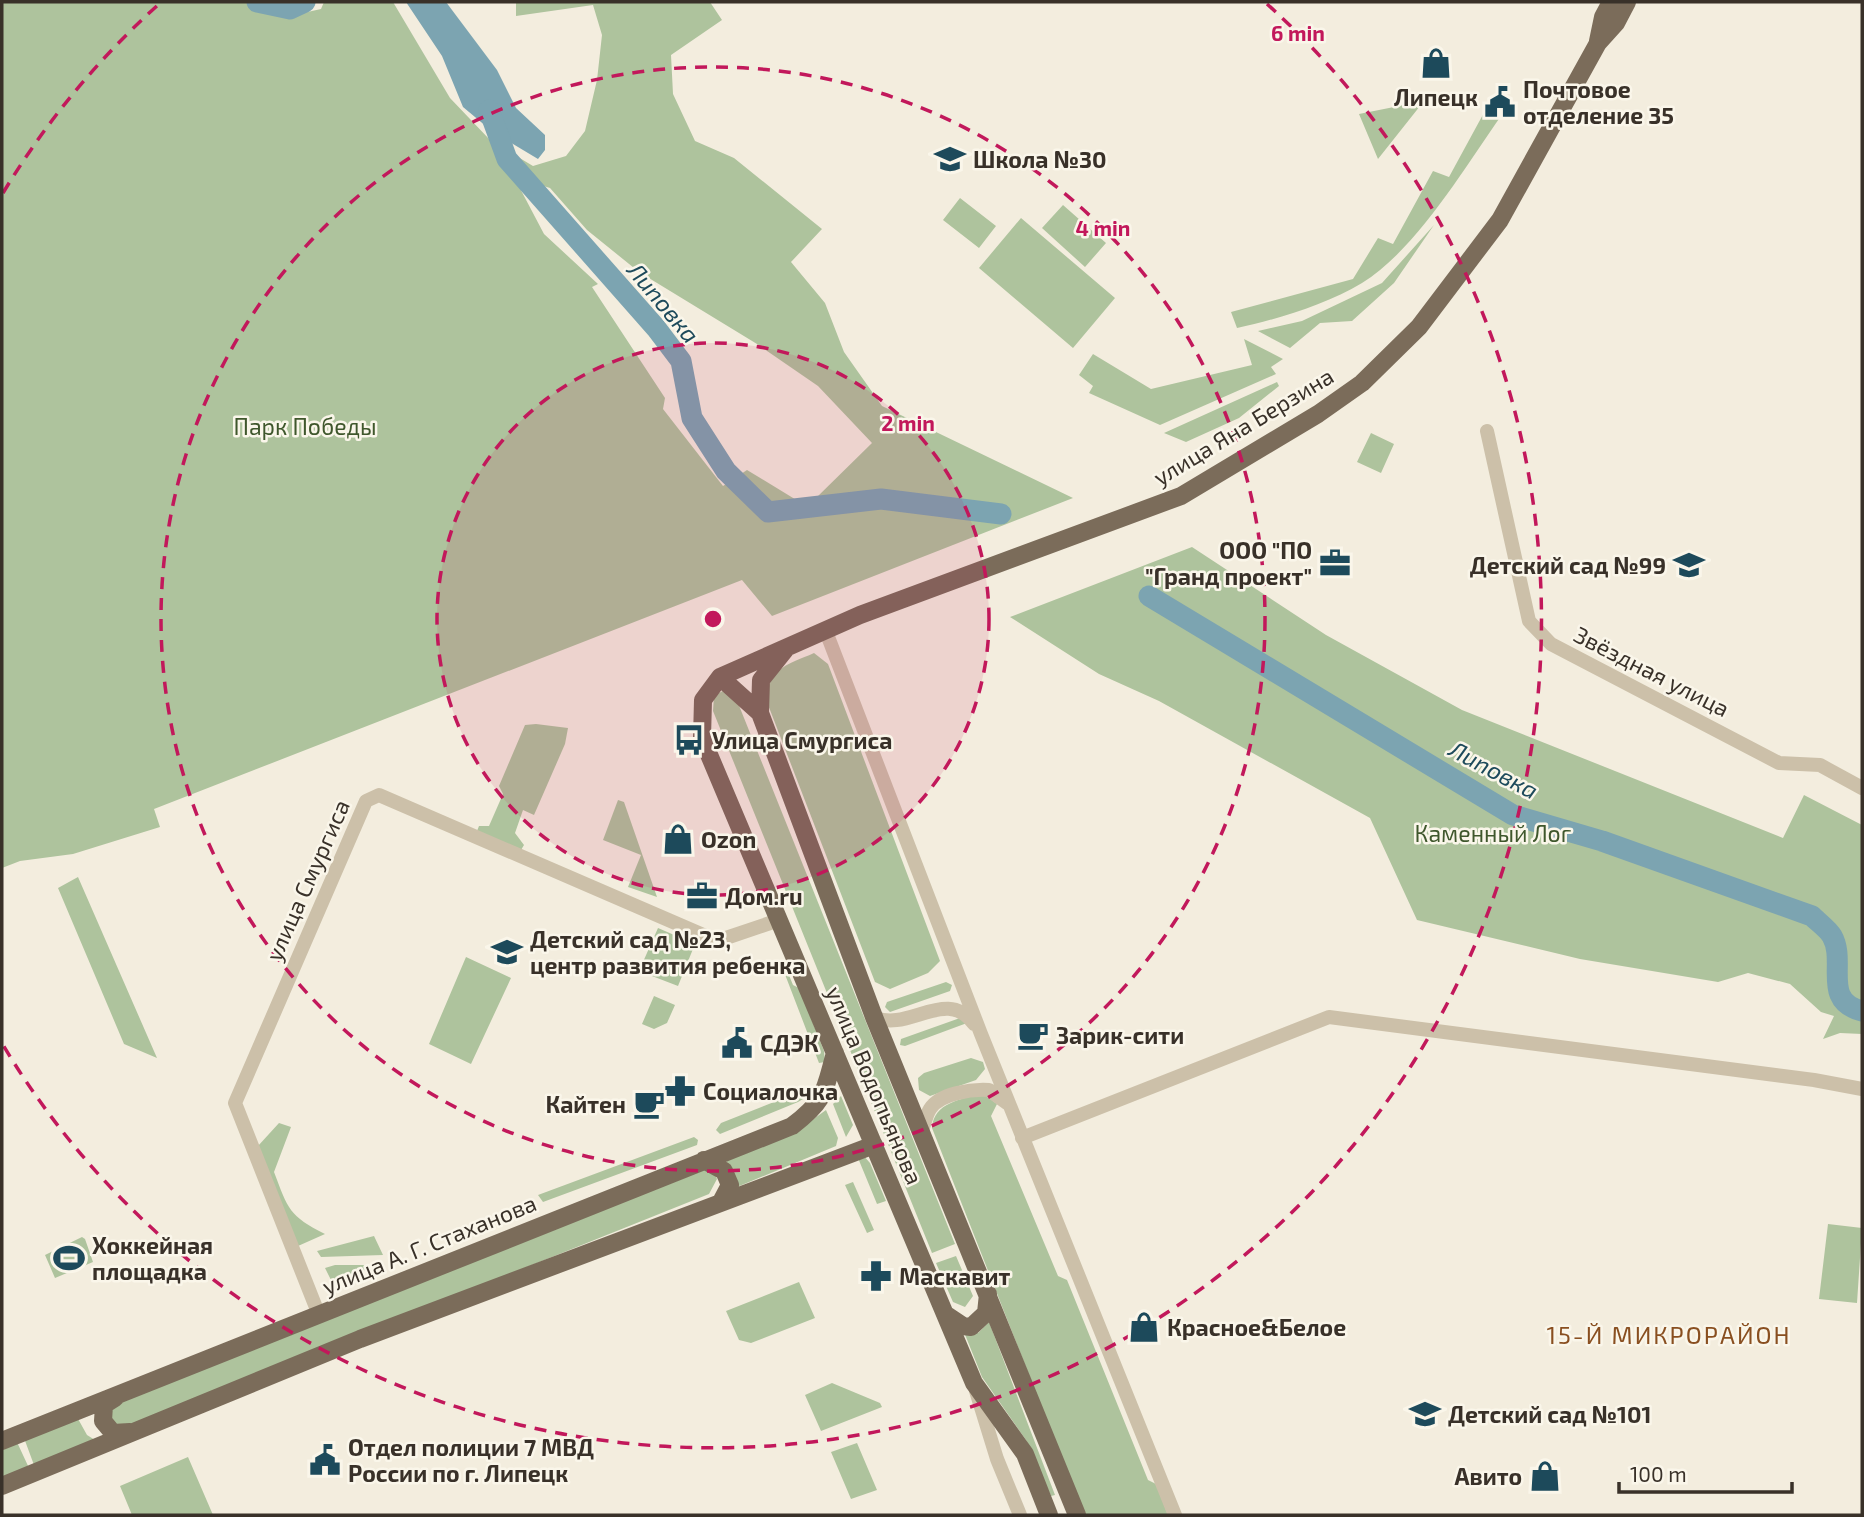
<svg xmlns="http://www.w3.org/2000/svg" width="1864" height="1517" font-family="'Exo 2',sans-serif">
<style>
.green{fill:#aec39d;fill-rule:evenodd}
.water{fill:#7ca4b1}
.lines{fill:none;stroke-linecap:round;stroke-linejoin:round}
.river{stroke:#7ca4b1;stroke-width:21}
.minor{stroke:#ccc0a9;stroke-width:14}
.major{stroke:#7b6c5a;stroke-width:18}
.ring{fill:none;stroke:#c2185b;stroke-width:3.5;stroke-dasharray:12 9}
.labels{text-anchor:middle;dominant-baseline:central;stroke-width:5;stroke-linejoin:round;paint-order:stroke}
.poi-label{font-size:23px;font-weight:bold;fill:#393129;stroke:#faf6ea;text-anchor:start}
.park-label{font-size:23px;fill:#3f572c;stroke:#faf6ea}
.street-label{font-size:23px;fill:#393129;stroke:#faf6ea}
.water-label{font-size:24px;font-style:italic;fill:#1d4a5b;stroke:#faf6ea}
.neighbourhood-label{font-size:24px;letter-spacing:2px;fill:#894f20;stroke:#faf6ea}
.centre{fill:#c2185b;stroke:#faf6ea;stroke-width:3.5}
.ring-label{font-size:21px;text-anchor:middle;font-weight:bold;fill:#c2185b;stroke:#faf6ea;stroke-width:5;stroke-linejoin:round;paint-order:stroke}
</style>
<rect width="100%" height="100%" fill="#f3edde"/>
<path class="green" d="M2,2H263L285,17L321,9L324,2H393L450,98L490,140L533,166L566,156L585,131L597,80L602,35L593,5L516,16V3L710,2L722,20L671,55L673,94L695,141L734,158L822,229L791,262L825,303L844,352L882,406L1073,498L772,616L742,580L154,809L160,827L73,854L20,861L2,868ZM514,177L550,188L587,230L639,272L757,344L818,386L872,443L816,498L798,501L747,470L723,486L663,409L665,398L592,287L598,284L544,234Z
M1424,101L1378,159L1359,114Z
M1486,109L1501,116C1465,167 1416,250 1362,283C1325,305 1278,319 1237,328L1231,312L1353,279L1378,238L1393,244L1433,171L1449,177Z
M960,198L996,226L979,248L943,220Z
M1063,205L1106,243L1085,267L1042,228Z
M1021,218L1115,298L1073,348L979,268Z
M1434,225L1394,283L1352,321L1320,323L1290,348L1258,331L1302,321L1382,283Z
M1244,339L1283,359L1271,367L1276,374L1160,425L1089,393L1093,386L1079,375L1093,354L1151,389L1252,365Z
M1277,382L1279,386L1239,418L1186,442L1164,433Z
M1371,433L1394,444L1381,473L1357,462Z
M1192,547L1326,635L1462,710L1783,838L1804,795L1862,825V1034L1840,1033L1823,1039L1834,1016L1821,1012L1790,984L1748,973L1718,982L1580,959L1417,920L1370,818L1159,701L1099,674L1010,617Z
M814,653L828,664L940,961L928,973L890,989L875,982L765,697C773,666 787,665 814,653Z
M726,689L734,693L955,1244L932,1253L713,711L714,696Z
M536,724L568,728L565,744L534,815L523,810L515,833L524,845L521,850L477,831L479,826H489L503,794L499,786L525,725Z
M618,800L624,802L657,897L628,887L641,855L603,840Z
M78,877L157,1058L124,1044L58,888Z
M658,928L695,944L678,986L639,971Z
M466,957L511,978L471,1064L429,1044Z
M784,963L793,985L799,988L824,1051L825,1062L819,1063L781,964Z
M946,982L952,985L950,991L890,1012L885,1007L887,1002Z
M654,996L675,1005L667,1023L654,1029L642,1024Z
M960,1018L967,1023L905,1046L900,1045L901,1039Z
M971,1058L983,1062L985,1069L976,1080L930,1096L919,1090L918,1078L924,1073Z
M812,1087L808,1096L798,1102L720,1134L716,1130L721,1123Z
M982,1093L997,1104L991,1116L1058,1276L1067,1280L1148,1480L1156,1484L1168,1515H1084L932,1128C934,1102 961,1100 982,1093Z
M841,1096L853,1125L846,1137L833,1104Z
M826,1110L838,1138L836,1146L737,1187L726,1160L801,1128Z
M279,1123L291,1127L274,1172C288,1209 289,1216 325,1234L298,1246L258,1146Z
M694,1137L698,1140L697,1145L543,1202L538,1195Z
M863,1155L870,1163L886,1201L877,1204L858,1158Z
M702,1167L712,1169L717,1179L709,1194L128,1427L113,1424L108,1418L115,1403Z
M853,1182L874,1230L867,1233L845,1185Z
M1828,1224L1862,1228L1857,1303L1819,1299Z
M374,1236L383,1255L321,1257L317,1251Z
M82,1237L85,1239L93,1262L55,1278L45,1255Z
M956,1256L973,1296L965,1307L953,1302L936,1263Z
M335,1265H379L332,1282L325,1268Z
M799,1282L815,1318L751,1343L739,1340L726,1311Z
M989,1322L1055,1495L1051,1496L1026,1440L982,1377L964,1332L978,1333Z
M832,1383L880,1403L882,1407L821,1431L805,1395Z
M77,1417L87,1435L95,1440L34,1465L24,1438Z
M16,1440L29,1468L2,1478V1446Z
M857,1443L877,1490L851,1499L831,1452Z
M188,1457L213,1515H132L120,1486Z"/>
<path class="water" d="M406,2H446L497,70L516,108L545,135V150L538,159L493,132L463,107L442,56Z"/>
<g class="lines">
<path class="river" d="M257,2L290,9L305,2
M489,110L507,159L656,328L681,361L692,418L726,471L768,512L881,499L1001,514
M1149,596L1513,815L1602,841L1812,916C1818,922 1828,929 1832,936C1847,962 1821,1001 1862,1011"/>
<path class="minor" d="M1487,431L1529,621L1551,644L1779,763L1820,765L1862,788
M825,629L981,1034L1175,1515
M874,1017C908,1033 947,986 974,1024
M922,1131C924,1125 926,1115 930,1109C940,1093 972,1089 989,1090L1007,1103
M1022,1138L1329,1017L1814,1080L1862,1089
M319,1315L235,1103L366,801L379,795L717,941L779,920
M976,1391L997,1459L1020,1515"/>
<path class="major" d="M1598,41L1603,17L1611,2
M785,650L761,680L760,713L874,1017L1077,1515
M720,677L760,713
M704,1160L724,1171L730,1185L721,1202
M945,1314L963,1326L971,1327L986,1313L988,1294
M115,1398L104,1405L103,1421L113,1433L130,1432
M2,1441L792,1126C826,1100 824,1092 835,1053
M2,1486L360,1339L874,1145
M1049,1515L1025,1454L974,1383L702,738L703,700L720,677L860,615L1181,496L1318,414L1362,383L1419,327L1500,220L1598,43L1616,23L1627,2"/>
</g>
<circle cx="713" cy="619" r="276" fill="#c2185b" fill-opacity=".12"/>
<g class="ring">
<circle cx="713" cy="619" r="276"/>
<circle cx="713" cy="619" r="552"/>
<path d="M3 193A828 828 0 0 1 159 4M1267 4A828 828 0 1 1 3 1045"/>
</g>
<defs>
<symbol id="shop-bare" viewBox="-9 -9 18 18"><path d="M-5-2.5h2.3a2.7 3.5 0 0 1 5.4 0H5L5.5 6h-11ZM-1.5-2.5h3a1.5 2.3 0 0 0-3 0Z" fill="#1d4a5b" stroke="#faf6ea" stroke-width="2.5" paint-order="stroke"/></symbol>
<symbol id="civic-bare" viewBox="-9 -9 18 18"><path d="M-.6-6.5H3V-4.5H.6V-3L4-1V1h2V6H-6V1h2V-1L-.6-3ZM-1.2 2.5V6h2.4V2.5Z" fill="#1d4a5b" stroke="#faf6ea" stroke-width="2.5" paint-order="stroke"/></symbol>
<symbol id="school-bare" viewBox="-9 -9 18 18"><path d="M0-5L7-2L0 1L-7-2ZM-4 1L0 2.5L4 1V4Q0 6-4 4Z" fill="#1d4a5b" stroke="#faf6ea" stroke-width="2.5" paint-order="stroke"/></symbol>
<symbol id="office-bare" viewBox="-9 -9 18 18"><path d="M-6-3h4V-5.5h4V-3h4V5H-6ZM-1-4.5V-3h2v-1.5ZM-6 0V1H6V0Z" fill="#1d4a5b" stroke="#faf6ea" stroke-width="2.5" paint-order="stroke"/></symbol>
<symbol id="bus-bare" viewBox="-9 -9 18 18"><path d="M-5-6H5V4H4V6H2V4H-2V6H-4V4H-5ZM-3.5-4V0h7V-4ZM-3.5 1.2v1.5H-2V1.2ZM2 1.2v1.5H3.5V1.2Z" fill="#1d4a5b" stroke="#faf6ea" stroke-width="2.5" paint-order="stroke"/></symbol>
<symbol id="cafe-bare" viewBox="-9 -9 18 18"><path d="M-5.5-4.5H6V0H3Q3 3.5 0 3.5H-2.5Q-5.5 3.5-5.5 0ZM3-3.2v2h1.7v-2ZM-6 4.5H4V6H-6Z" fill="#1d4a5b" stroke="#faf6ea" stroke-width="2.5" paint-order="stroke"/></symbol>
<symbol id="pharmacy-bare" viewBox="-9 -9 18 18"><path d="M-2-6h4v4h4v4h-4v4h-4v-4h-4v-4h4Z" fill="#1d4a5b" stroke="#faf6ea" stroke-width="2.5" paint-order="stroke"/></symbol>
<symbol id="stadium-bare" viewBox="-9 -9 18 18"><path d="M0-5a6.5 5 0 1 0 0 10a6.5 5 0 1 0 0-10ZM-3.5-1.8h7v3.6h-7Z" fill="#1d4a5b" stroke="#faf6ea" stroke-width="2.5" paint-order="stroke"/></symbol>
</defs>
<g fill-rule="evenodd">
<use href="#shop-bare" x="1414" y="41" width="44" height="44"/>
<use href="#civic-bare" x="1478" y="80" width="44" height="44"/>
<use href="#school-bare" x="928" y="137" width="44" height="44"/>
<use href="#office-bare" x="1313" y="541" width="44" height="44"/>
<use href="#school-bare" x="1667" y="543" width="44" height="44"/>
<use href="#bus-bare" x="667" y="718" width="44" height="44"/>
<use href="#shop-bare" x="656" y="817" width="44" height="44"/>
<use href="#office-bare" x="680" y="874" width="44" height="44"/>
<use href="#school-bare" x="485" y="930" width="44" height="44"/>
<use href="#cafe-bare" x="1011" y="1013" width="44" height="44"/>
<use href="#civic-bare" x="715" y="1021" width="44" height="44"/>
<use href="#pharmacy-bare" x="658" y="1069" width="44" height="44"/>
<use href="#cafe-bare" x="627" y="1082" width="44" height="44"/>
<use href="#stadium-bare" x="47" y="1236" width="44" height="44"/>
<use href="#pharmacy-bare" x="854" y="1254" width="44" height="44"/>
<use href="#shop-bare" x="1122" y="1305" width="44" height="44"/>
<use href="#school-bare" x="1403" y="1392" width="44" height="44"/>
<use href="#civic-bare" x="303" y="1438" width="44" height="44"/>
<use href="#shop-bare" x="1523" y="1454" width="44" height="44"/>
</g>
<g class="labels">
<g class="poi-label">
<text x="1523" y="89">Почтовое<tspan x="1523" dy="26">отделение 35</tspan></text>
<text x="1436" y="97" text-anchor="middle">Липецк</text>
<text x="973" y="159">Школа №30</text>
<text x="1312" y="550" text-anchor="end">ООО "ПО<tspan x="1312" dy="26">"Гранд проект"</tspan></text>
<text x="1666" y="565" text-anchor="end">Детский сад №99</text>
<text x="712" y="740">Улица Смургиса</text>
<text x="701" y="839">Ozon</text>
<text x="725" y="896">Дом.ru</text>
<text x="530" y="939">Детский сад №23,<tspan x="530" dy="26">центр развития ребенка</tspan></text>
<text x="1056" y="1035">Зарик-сити</text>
<text x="760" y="1043">СДЭК</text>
<text x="703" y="1091">Социалочка</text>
<text x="626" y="1104" text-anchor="end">Кайтен</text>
<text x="92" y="1245">Хоккейная<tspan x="92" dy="26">площадка</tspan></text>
<text x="899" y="1276">Маскавит</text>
<text x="1167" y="1327">Красное&amp;Белое</text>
<text x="1448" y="1414">Детский сад №101</text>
<text x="348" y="1447">Отдел полиции 7 МВД<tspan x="348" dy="26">России по г. Липецк</tspan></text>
<text x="1522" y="1476" text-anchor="end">Авито</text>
</g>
<g class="park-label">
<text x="305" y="426">Парк Победы</text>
<text x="1493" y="833">Каменный Лог</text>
</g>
<g class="street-label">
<text transform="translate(1243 426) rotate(-31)">улица Яна Берзина</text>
<text transform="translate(1652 671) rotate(27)">Звёздная улица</text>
<text transform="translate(307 880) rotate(-66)">улица Смургиса</text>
<text transform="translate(875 1085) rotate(67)">улица Водопьянова</text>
<text transform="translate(429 1244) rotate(-22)">улица А. Г. Стаханова</text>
</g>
<g class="water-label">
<text transform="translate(664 302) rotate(50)">Липовка</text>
<text transform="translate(1494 769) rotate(28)">Липовка</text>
</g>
<g class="neighbourhood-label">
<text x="1669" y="1334">15-Й МИКРОРАЙОН</text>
</g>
</g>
<circle cx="713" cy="619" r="10" class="centre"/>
<g class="ring-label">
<text x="1298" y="41">6 min</text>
<text x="1103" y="236">4 min</text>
<text x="908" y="431">2 min</text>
</g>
<rect width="1864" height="1517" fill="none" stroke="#393129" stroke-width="7"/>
<path d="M1619 1482v10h173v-10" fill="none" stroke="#393129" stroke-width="3.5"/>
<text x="1630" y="1482" font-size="21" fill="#393129" stroke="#faf6ea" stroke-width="5" paint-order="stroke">100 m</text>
</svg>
